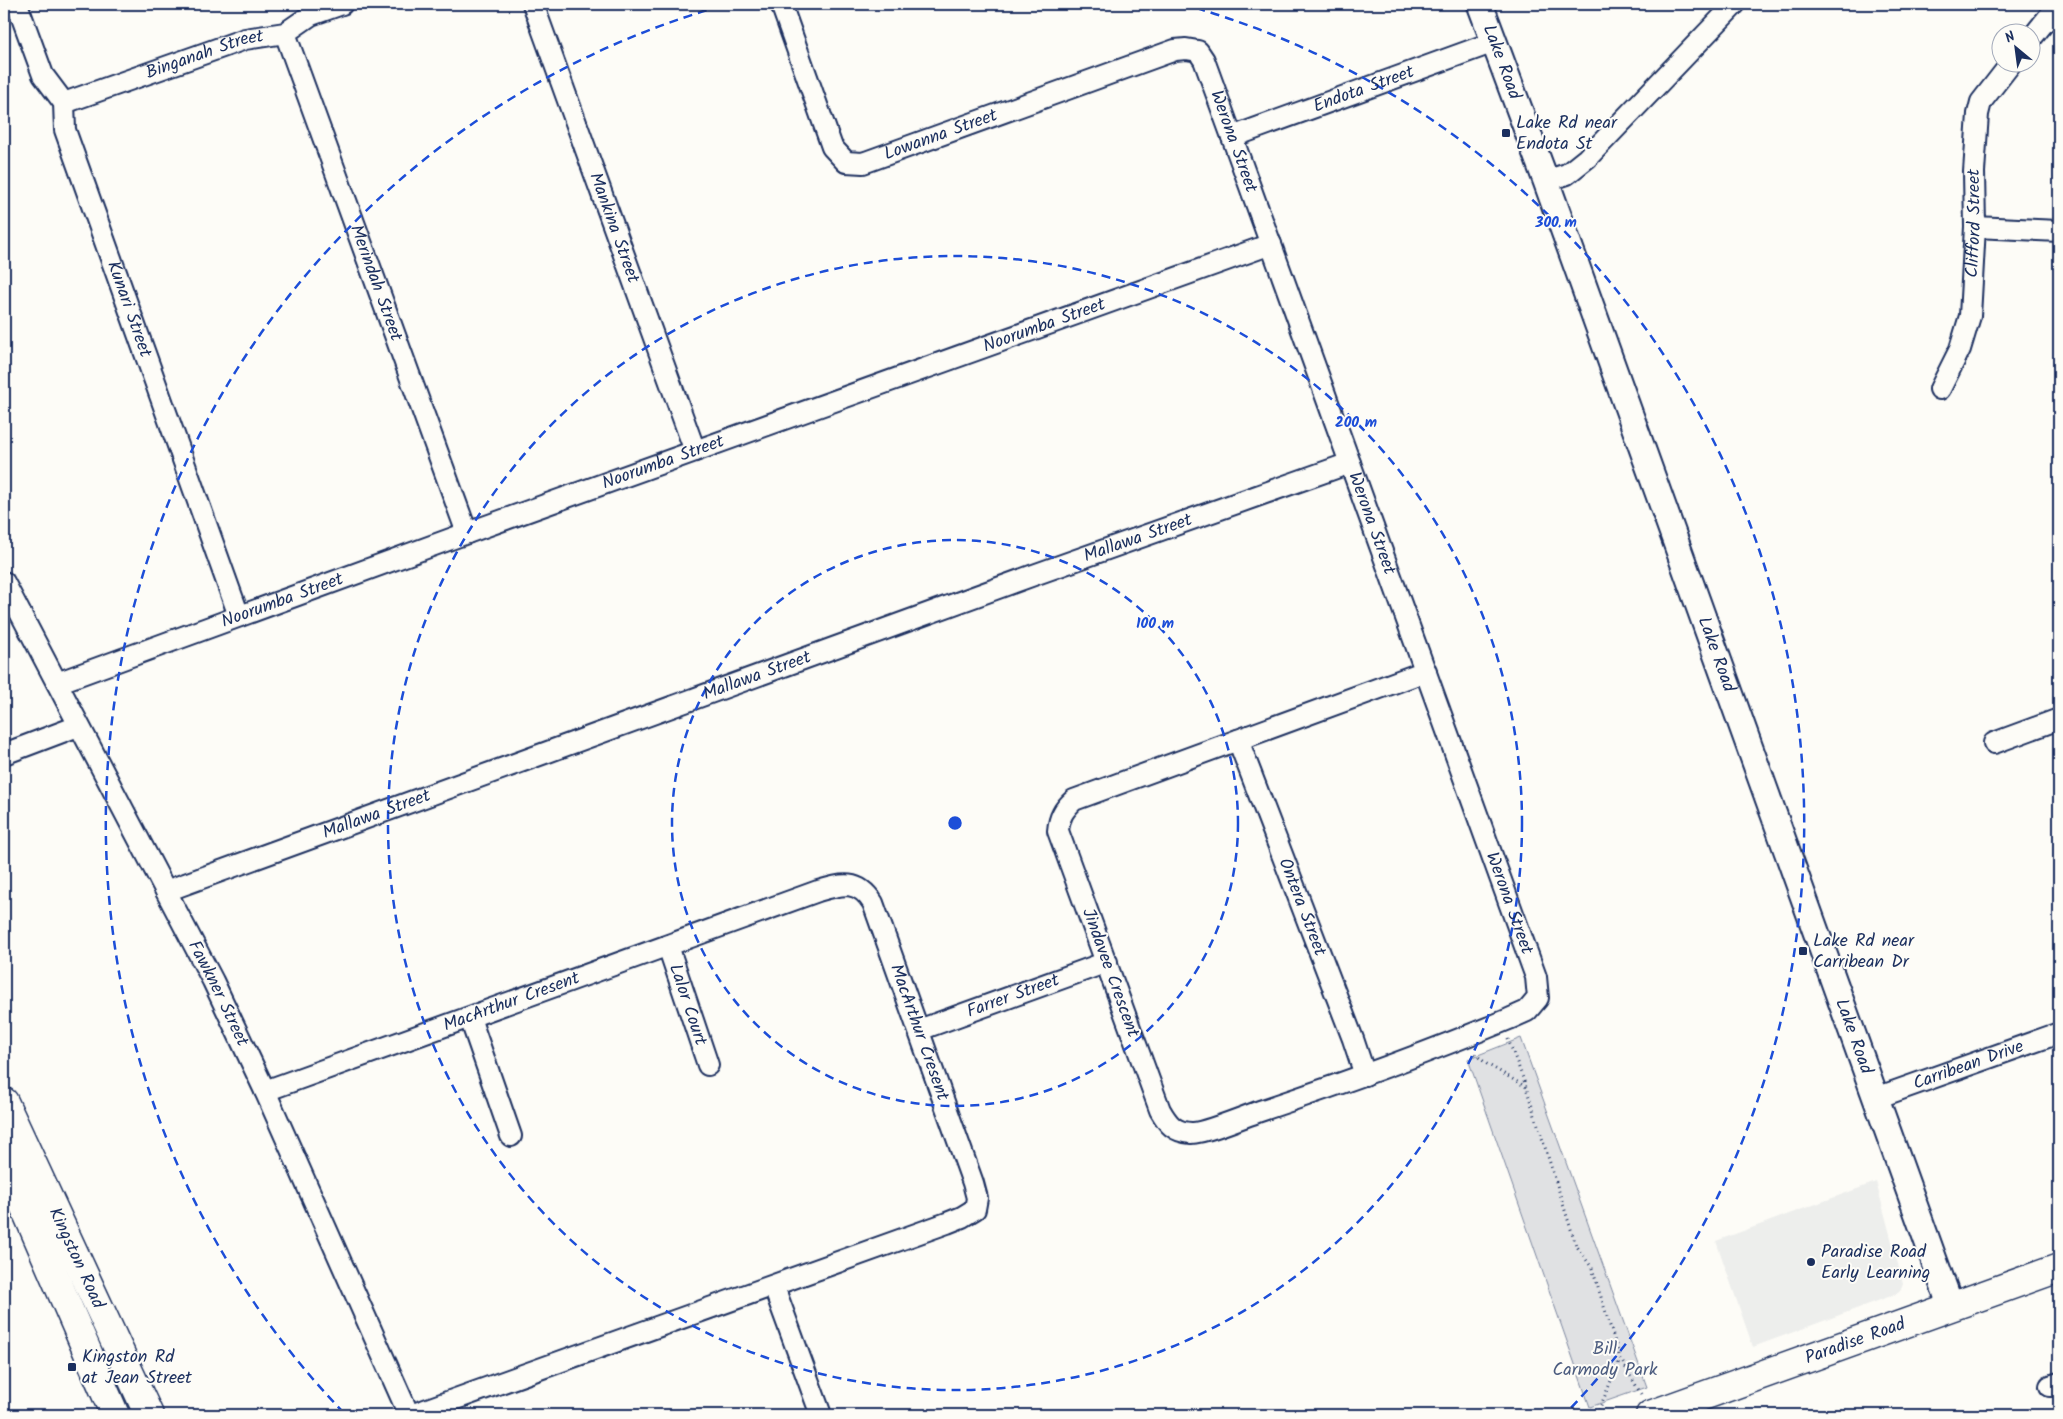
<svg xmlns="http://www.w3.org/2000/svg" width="2063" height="1419" font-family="Kalam,sans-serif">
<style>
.built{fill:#edeeec}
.green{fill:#e0e1e3;stroke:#7e88a0}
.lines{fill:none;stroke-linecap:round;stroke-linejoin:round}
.minor-casing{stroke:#1b2f5e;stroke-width:24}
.tertiary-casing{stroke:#1b2f5e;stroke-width:29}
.secondary-casing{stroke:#1b2f5e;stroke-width:31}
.primary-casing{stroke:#1b2f5e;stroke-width:31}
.path{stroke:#1b2f5e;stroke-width:3;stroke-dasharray:1 4;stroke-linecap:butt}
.minor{stroke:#fdfcf7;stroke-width:20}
.tertiary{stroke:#fdfcf7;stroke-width:25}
.secondary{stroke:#fdfcf7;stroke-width:28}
.primary{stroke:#fdfcf7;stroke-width:28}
.ring{fill:none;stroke:#1d4ed8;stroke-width:2.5;stroke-dasharray:9 6}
.poi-dot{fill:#1b2f5e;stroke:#fdfcf7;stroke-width:2}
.labels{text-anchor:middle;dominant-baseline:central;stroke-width:4;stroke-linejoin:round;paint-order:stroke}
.street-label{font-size:18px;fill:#1b2f5e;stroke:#fdfcf7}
.poi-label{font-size:18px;fill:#1b2f5e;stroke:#fdfcf7;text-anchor:start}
.park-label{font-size:18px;fill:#4c5c7f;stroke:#fdfcf7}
.centre{fill:#1d4ed8;stroke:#fdfcf7;stroke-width:2.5}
.ring-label{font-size:15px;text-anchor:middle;font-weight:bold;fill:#1d4ed8;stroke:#fdfcf7;stroke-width:4;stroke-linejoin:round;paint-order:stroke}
</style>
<rect width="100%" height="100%" fill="#fdfcf7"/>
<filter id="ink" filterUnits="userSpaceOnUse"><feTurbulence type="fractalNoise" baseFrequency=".02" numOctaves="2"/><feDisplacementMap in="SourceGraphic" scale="10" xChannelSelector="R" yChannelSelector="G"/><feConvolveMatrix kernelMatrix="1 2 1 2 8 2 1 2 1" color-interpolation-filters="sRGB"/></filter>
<g filter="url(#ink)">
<path class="built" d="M1876,1182L1903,1283L1899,1293L1753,1347L1716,1241Z"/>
<path class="green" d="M1521,1038L1647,1387L1590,1407L1468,1059Z"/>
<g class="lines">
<defs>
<g id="minor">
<path id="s1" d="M17,4L43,75L64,103L65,130L239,616"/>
<path id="s2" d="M533,4L695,451"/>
<path id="s3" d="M781,4L832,147L846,162L863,163L1175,50L1186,49L1198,51L1204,60L1232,137L1536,977L1538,998L1527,1011L1509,1019C1427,1053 1344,1083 1260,1111C1246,1116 1202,1134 1191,1133C1174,1132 1168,1124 1160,1110L1058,831C1059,817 1064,809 1074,800L1426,671"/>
<path id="s4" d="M285,33L467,533"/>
<path d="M2030,40L2059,4"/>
<path id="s5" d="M64,103L245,39L285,33L311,15L342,4"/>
<path id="s6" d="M1232,137L1494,42"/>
<path d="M1546,181L1567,174L1587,158L1735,4"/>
<path d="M1975,227L2059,231"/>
<path id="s7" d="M1940,389L1960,349L1970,316L1975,227L1974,172L1978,114L1981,102L2012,62"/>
<path id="s8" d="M4,582L213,981L265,1091L409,1415"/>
<path id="s9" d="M57,683L467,533L1271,244"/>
<path id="s10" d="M1238,740L1353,1039L1365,1075"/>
<path d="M1994,743L2059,719"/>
<path d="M4,754L78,726"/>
<path id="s11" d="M166,891L1031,576L1350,463"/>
<path id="s12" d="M668,946L708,1065"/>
<path d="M470,1018L511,1136"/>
<path id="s13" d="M919,1030L1107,962"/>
<path id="s14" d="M265,1091L818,891C842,884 858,879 873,903L973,1183L977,1198L975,1209L962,1217L947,1223L411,1415"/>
<path id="s15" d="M1876,1098L2059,1033"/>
<path d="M774,1287L821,1415"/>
<path d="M2050,1386L2059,1383"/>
</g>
<g id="tertiary">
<path id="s16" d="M1480,4L1546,181L1951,1307"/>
</g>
<g id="secondary">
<path id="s17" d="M1650,1415L2059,1268"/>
</g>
<g id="primary">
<path id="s18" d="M4,1102L149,1415"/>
<path d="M4,1160L115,1415"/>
</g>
</defs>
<use href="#minor" class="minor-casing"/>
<use href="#tertiary" class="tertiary-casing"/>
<use href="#secondary" class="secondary-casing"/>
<use href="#primary" class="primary-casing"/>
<path class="path" d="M1508,1039L1524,1081L1576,1245L1592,1268L1620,1358L1641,1394
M1475,1054L1487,1064L1526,1087
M1599,1410L1620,1359"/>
<use href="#minor" class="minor"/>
<use href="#tertiary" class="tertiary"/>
<use href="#secondary" class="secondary"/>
<use href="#primary" class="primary"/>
</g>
</g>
<g class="ring">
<circle cx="955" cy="823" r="283"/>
<circle cx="955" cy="823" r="567"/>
<path d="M344 1413A850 850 0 0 1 728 4M1182 4A850 850 0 0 1 1566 1413"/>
</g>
<g class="poi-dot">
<rect x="1501" y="128" width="10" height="10" rx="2.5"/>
<rect x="1798" y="946" width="10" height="10" rx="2.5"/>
<circle cx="1811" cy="1262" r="5"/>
<rect x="67" y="1362" width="10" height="10" rx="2.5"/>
</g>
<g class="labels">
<g class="street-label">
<text stroke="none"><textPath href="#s5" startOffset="149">Binganah Street</textPath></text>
<text stroke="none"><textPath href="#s16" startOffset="62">Lake Road</textPath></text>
<text stroke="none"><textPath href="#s6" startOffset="140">Endota Street</textPath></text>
<text stroke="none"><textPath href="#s3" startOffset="272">Lowanna Street</textPath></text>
<text stroke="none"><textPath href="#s3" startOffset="642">Werona Street</textPath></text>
<text stroke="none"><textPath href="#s7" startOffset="172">Clifford Street</textPath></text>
<text stroke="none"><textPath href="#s2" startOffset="238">Mankina Street</textPath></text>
<text stroke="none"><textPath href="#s4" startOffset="266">Merindah Street</textPath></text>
<text stroke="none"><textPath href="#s1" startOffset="328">Kunari Street</textPath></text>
<text stroke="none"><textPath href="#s9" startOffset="1050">Noorumba Street</textPath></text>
<text stroke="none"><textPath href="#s9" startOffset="645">Noorumba Street</textPath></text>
<text stroke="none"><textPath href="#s3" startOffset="1048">Werona Street</textPath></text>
<text stroke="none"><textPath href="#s11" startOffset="1034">Mallawa Street</textPath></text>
<text stroke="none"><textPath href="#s9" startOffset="240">Noorumba Street</textPath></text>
<text stroke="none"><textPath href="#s16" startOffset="692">Lake Road</textPath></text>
<text stroke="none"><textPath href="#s11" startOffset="629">Mallawa Street</textPath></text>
<text stroke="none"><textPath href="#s11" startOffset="224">Mallawa Street</textPath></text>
<text stroke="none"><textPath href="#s3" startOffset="1452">Werona Street</textPath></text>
<text stroke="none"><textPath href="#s10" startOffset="179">Ontera Street</textPath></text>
<text transform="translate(1110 973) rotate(70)">Jindavee Crescent</text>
<text stroke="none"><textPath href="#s8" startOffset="464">Fawkner Street</textPath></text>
<text stroke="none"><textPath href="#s13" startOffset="100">Farrer Street</textPath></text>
<text stroke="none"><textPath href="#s14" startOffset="262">MacArthur Cresent</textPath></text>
<text stroke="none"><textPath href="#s12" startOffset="62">Lalor Court</textPath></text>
<text stroke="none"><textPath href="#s14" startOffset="788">MacArthur Cresent</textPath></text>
<text stroke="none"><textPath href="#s16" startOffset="1098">Lake Road</textPath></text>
<text stroke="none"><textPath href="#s15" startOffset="98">Carribean Drive</textPath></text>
<text stroke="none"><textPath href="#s18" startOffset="172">Kingston Road</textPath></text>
<text stroke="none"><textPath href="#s17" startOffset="218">Paradise Road</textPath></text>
</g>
<g class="poi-label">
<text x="1516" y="123">Lake Rd near<tspan x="1516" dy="21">Endota St</tspan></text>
<text x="1813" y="941">Lake Rd near<tspan x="1813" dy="21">Carribean Dr</tspan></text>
<text x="1821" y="1252">Paradise Road<tspan x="1821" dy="21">Early Learning</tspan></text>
<text x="82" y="1357">Kingston Rd<tspan x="82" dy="21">at Jean Street</tspan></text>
</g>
<g class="park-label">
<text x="1605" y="1349">Bill<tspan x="1605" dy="21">Carmody Park</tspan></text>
</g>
</g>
<circle cx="955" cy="823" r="8" class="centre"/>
<g class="ring-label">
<text x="1556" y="227">300 m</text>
<text x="1356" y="427">200 m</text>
<text x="1155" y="628">100 m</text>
</g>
<rect width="2063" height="1419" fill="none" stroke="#fdfcf7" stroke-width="20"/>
<rect x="10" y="10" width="2043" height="1399" fill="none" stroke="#1b2f5e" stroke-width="2" filter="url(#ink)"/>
<g transform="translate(2016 48) rotate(331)"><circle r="24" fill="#fdfcf7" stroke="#a3aaba"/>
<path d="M0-4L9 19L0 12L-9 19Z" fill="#1b2f5e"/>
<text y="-8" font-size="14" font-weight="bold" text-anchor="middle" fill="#1b2f5e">N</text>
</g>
</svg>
